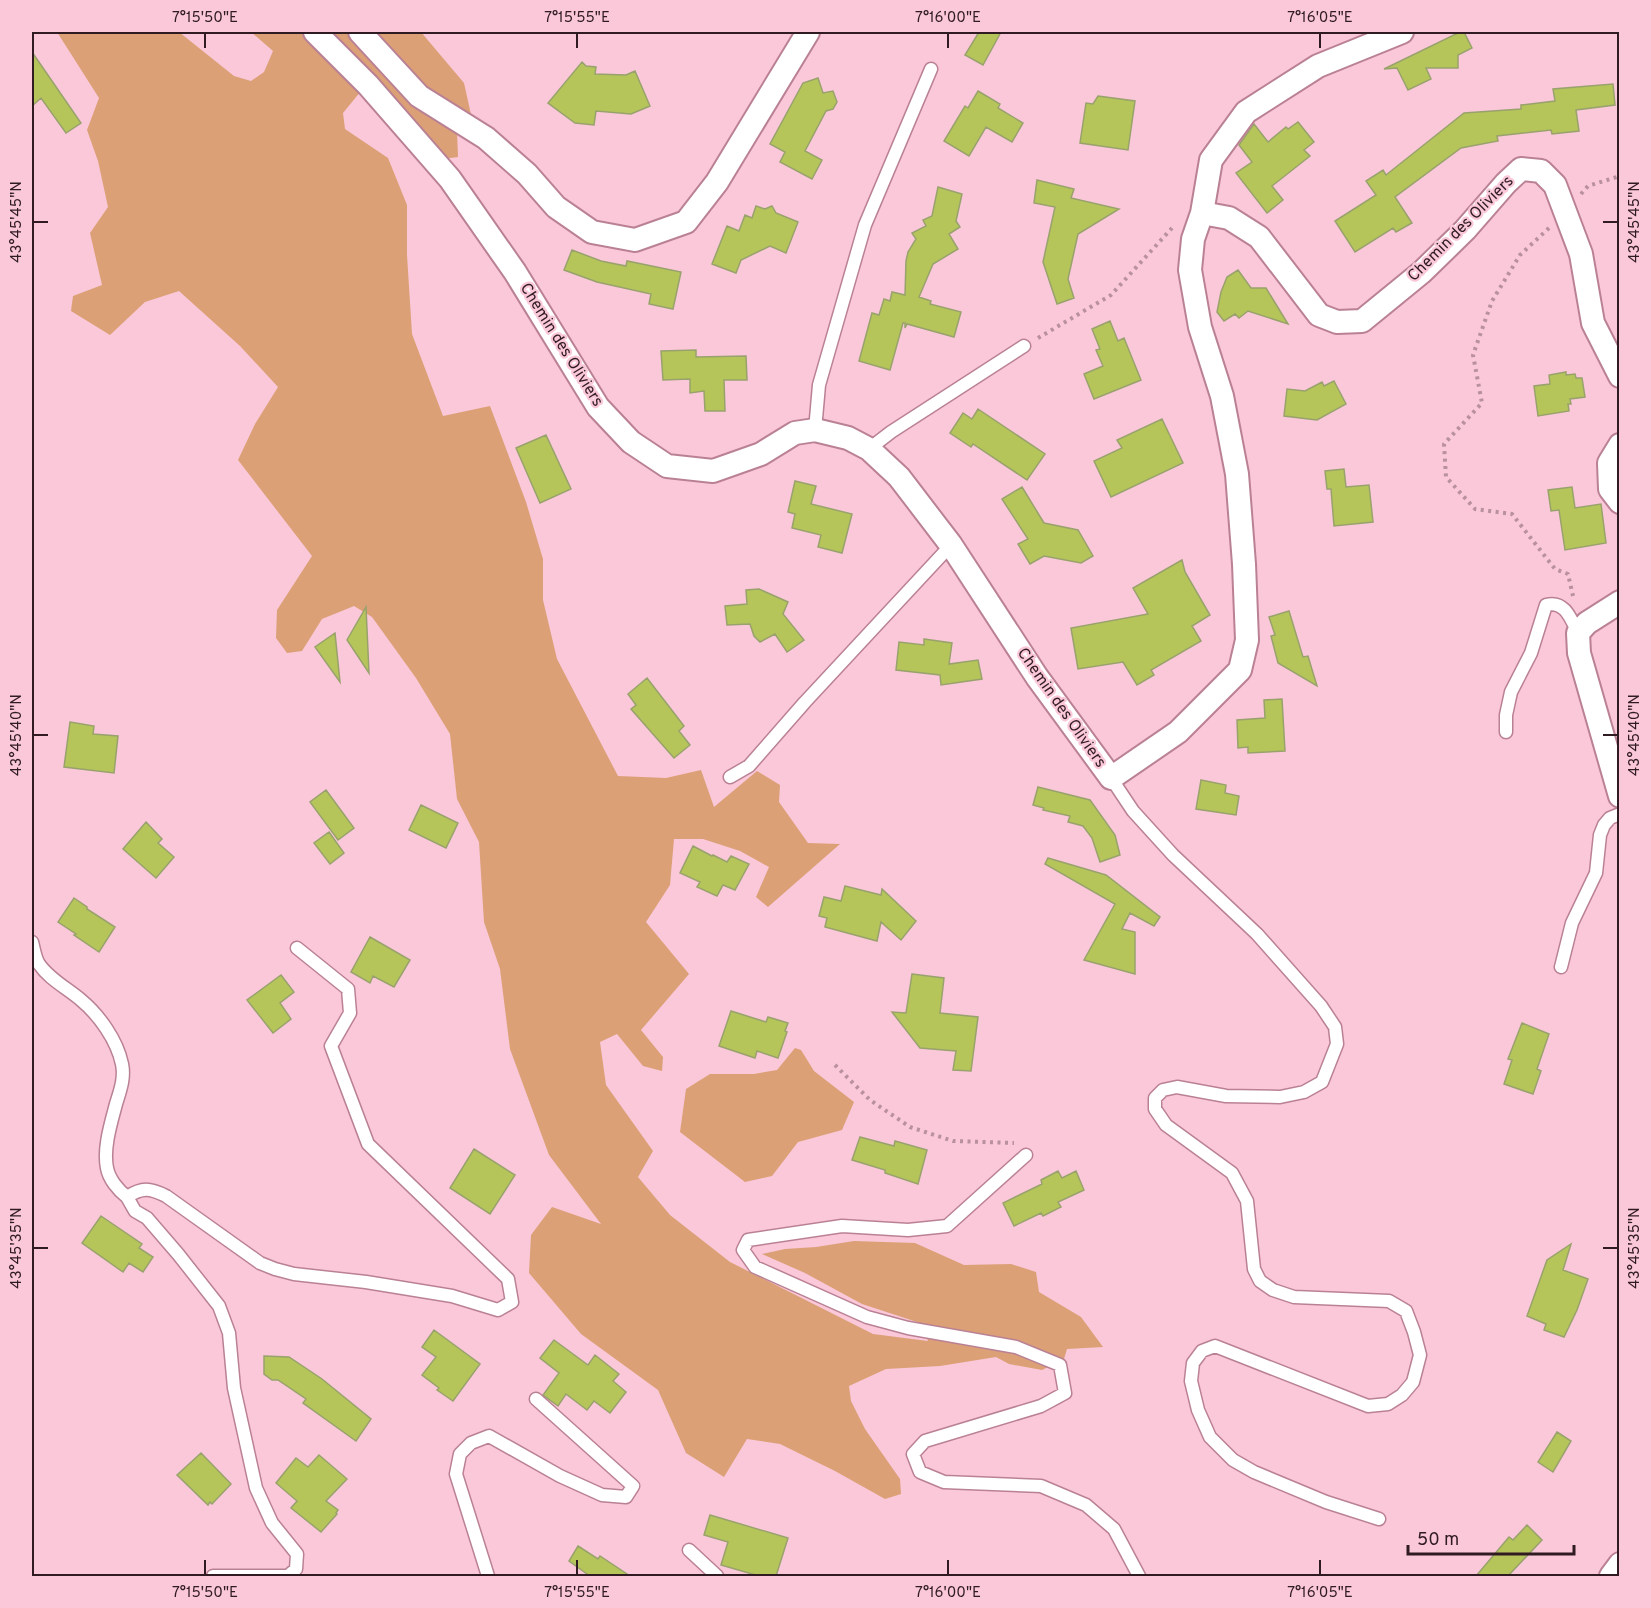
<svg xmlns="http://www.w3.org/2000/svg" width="1651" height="1608" font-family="Overpass,sans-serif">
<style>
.green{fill:#dba076}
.building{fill:#b6c55a;stroke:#99a26c;stroke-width:1.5}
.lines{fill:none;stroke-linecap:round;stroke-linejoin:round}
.service-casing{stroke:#ba8195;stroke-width:15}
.minor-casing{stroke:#ba8195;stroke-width:26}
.path{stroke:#b9909e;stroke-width:4;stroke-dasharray:3 4.5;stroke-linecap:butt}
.service{stroke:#fff;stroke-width:12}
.minor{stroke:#fff;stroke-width:22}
.ticks{fill:none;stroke:#311b23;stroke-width:2}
.labels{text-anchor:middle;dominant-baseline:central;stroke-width:4.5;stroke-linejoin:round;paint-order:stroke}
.street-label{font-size:16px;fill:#311b23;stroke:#fac8d9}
.neatline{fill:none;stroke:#311b23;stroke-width:2}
.ticks-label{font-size:15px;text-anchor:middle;fill:#311b23}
</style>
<rect width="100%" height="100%" fill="#fac8d9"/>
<path class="green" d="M57,32H179L234,76L251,81L264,72L273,51L251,32H301L361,91L343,113L345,129L388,158L407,205V255L412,334L443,416L490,406L526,502L543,559V600L557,659L618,776L666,778L701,770L714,807L757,771L780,785L779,802L808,843L840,844L768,907L756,897L769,867L740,851L703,839H674L670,885L646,922L689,974L641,1030L663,1057L662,1071L643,1066L617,1034L600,1042L606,1085L653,1151L638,1177L670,1215L730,1262L873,1334L928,1341L920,1323L862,1304L805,1273L762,1254L785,1249L816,1247L854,1241L915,1243L964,1265L1011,1264L1036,1272L1039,1292L1081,1317L1103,1347L1067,1349L1064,1359L1042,1370L1009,1364L996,1357L940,1366L886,1369L849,1386L851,1401L865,1429L900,1479L901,1494L885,1499L835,1471L780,1444L747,1439L724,1477L686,1453L658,1390L581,1334L529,1273L531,1235L552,1207L601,1224L549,1155L510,1049L500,969L484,922L479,842L457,799L450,734L416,678L372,617L354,606L322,619L302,651L287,653L276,638L277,610L312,556L238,460L255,424L278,387L240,346L179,291L145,302L110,335L71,311L73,296L102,285L90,233L108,207L98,161L87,130L99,98Z
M325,32H421L464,83L472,119L457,131L458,157L443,159Z
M795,1048L801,1050L814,1071L854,1102L842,1130L798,1142L772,1176L745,1182L680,1132L686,1089L710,1074H754L777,1070Z"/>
<path class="building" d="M979,32H1001L983,65L965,55Z
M1460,32H1464L1472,48L1458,55V68H1426L1431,79L1408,90L1397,68L1384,69Z
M32,52L81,123L66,133L41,98L32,106Z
M582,62L586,66L596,67L595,74L626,75L635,71L650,106L631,114L596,111L594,125L575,123L548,103Z
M818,78L823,93L833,91L837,102L833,109L826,111L805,151L822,160L812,179L780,162L785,152L770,144L803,83Z
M1613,84L1615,105L1576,110L1579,131L1552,134L1551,130L1497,136L1498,141L1461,148L1395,197L1412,223L1396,232L1393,228L1355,252L1335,221L1376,195L1366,181L1383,170L1386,175L1464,113L1521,109V105L1555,101L1553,89Z
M978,91L1000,104L998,108L1023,123L1012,142L986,127L969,156L944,141L965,106L968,108Z
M1098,96L1135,101L1128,150L1080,143L1086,103L1093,104Z
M1298,122L1314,142L1304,150L1310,156L1272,186L1283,200L1267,213L1236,173L1252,162L1239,145L1254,124L1268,142L1286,127L1288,129Z
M1037,180L1074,189L1071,198L1119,209L1078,234L1068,279L1074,298L1057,304L1043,262L1055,207L1034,203Z
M938,187L962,194L956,221L960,227L949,234L958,249L933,264L919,297L931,301L930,304L961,312L954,337L907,324L905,328V323H903L890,370L859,361L872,313L879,315L884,299L890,301L892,292L905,295L906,261L908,252L916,239L912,233L926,226L923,220L932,216Z
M756,206L765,209L772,206L776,213L798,222L786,253L770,246L741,260L736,273L712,264L727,226L739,231L745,215L752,218Z
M572,250L601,261L626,266L627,261L681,272L673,309L649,304L651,294L597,282L564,270Z
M1238,270L1251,288H1266L1288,324L1248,311L1239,318L1235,314L1224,321L1217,312L1221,292L1227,277Z
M1110,321L1118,341L1124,338L1141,380L1094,399L1084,374L1103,366L1096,350L1100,349L1092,329Z
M696,350V357L746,356L747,380H724L725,411H705L704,391L690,393V379L663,380L661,351Z
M1566,372V375L1575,374L1576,378H1582L1585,397L1570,399L1571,404H1568L1569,411L1538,416L1534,386L1550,384L1549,375Z
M1334,381L1346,404L1317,420L1284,416L1287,389L1305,391L1322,382L1324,386Z
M978,409L1045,454L1027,480L973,444L971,447L950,433L963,413L972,419Z
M1162,419L1183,463L1111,497L1094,461L1122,448L1117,440Z
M546,435L571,489L540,503L516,448Z
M1344,469L1346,487L1369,485L1373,522L1334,526L1331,489H1327L1325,471Z
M795,481L816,486L811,504L852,514L842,553L818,547L821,535L792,528L795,514L788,512Z
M1022,487L1044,523L1078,530L1093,556L1081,563L1044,556L1030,564L1018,544L1028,539L1002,499Z
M1572,487L1575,508L1601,504L1606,543L1565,550L1559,510L1551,511L1548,490Z
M1182,560L1185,572L1210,615L1192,626L1201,641L1151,670L1154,675L1137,685L1123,662L1078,669L1071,628L1148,614L1133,588Z
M759,589L788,602L783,614L804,640L787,652L775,634L760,642L754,636L750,624L727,625L725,606L747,604L746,590Z
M366,607L369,673L347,640Z
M1289,611L1303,657L1308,656L1317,686L1278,663L1271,636L1275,635L1269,617Z
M335,633L340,682L315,647Z
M924,639L952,643L949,664L978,660L982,679L941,685L940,675L896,670L899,642L924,645Z
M647,678L684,726L679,731L690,745L674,758L631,709L636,705L628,694Z
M1282,699L1285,751L1248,753V747L1238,748L1237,720L1265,718L1264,700Z
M70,722L94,726L93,734L118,736L114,773L64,767Z
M1201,780L1226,785L1225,793L1239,796L1236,815L1196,809Z
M1038,787L1090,800L1115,835L1120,855L1100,862L1092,838L1083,826L1068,822L1070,816L1043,810L1044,808L1033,805Z
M326,790L354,828L338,840L310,802Z
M421,805L458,823L446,848L409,830Z
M146,822L162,839L158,843L174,857L156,878L123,849Z
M329,832L344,853L330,864L314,843Z
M693,846L712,856L713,855L727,862L731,856L749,864L735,890L723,885L717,896L697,887L700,882L680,873Z
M1048,858L1106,875L1160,917L1154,926L1130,913L1122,929L1135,932V974L1084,960L1115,904L1045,864Z
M845,886L881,895L882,889L916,921L901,940L881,922L877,941L825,927L827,918L819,916L824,897L841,901Z
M74,898L87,907V909L115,927L99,952L74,935L76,934L58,922Z
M370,937L410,960L394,987L373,976L370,983L351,972Z
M912,974L944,978L940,1013L978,1017L971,1071L953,1070L956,1051L920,1048L892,1012L906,1013Z
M281,975L294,992L280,1003L291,1019L273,1033L247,1000Z
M731,1011L766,1022L768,1017L788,1023L785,1031L787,1032L778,1058L757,1051L755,1058L719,1046Z
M1522,1023L1549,1034L1537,1069L1541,1071L1533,1094L1504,1084L1512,1060L1508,1059Z
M860,1137L894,1146L895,1141L927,1150L918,1184L885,1173V1170L852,1160Z
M474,1149L515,1175L490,1214L450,1188Z
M1058,1171L1062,1178L1076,1171L1084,1190L1058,1202L1061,1207L1043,1216L1041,1213L1014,1226L1003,1203L1042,1184L1041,1180Z
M101,1216L142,1244L139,1248L153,1257L143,1272L129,1263L123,1272L82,1243Z
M1571,1244L1563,1270L1588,1279L1577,1310L1564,1337L1544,1330L1546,1324L1527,1316L1547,1260Z
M434,1330L480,1364L453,1401L437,1390L439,1388L422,1375L436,1357L422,1347Z
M554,1340L588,1365L595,1355L619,1374L613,1381L626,1392L610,1413L594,1401L587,1410L566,1394L558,1406L543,1395L559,1373L540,1358Z
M264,1356L289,1357L322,1379L371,1419L356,1441L303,1403L306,1399L278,1380H272L264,1374Z
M1557,1432L1571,1441L1553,1472L1538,1462Z
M201,1453L231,1484L212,1504L210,1502L208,1505L177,1475Z
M319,1455L347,1479L326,1501L338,1510L336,1513L337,1514L321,1532L291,1508L297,1501L276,1483L296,1458L308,1467Z
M710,1515L788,1538L776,1576H759L721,1565L728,1542L704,1535Z
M1527,1525L1542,1540L1508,1576H1476L1509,1537L1513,1540Z
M578,1546L598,1559L600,1556L630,1576H585L587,1574L569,1561Z"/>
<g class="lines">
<defs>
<path id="service" d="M815,430L819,385L865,225L931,69
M869,449L891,432L1024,346
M1506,732V715L1511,692L1531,653L1546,605C1565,600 1571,619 1578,633
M730,777L749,766L805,702L951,545
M1111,778L1133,811L1173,855L1257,934L1321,1006L1335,1027L1337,1044L1322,1082L1304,1092L1280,1097L1226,1096L1177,1087L1163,1090L1155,1098V1109L1166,1125L1232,1173L1247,1201L1254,1269L1260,1281L1273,1290L1294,1297L1389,1301L1406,1311L1414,1332L1420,1355L1413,1382L1402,1395L1388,1404L1368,1406L1215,1346L1202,1351L1193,1363L1191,1381L1198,1410L1210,1437L1233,1460L1254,1472L1326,1502L1379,1519
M32,942C34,949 35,958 39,964C49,979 67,988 81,1000C99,1015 117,1040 122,1064C125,1078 120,1091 116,1104C111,1123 103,1148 107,1168C109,1179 118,1190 127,1197
M1561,967L1572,923L1596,873L1600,835L1604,825L1610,818L1620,814
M1026,1155L947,1226L908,1230L842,1226L748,1240L743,1250L755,1267L867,1317L908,1328L1016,1347L1060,1365L1065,1393L1041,1406L925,1441L913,1454L920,1472L944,1482L1041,1486L1086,1505L1114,1529L1139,1576
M689,1550L717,1576
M213,1576H288L296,1569L297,1554L272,1523L256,1488L234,1388L229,1333L219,1306L178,1254L147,1218L135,1211L127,1197C142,1187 150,1188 166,1196L260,1263L275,1269L294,1274L366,1282L452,1296L498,1310L512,1302L508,1279L368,1144L331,1046L350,1013L348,989L297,948
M488,1576L456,1474L460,1454L471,1443L489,1436L560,1476L602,1495L626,1497L633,1486L536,1399"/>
<path id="minor" d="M315,32L368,85L450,179L515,272L598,407L631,442L667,466L713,471L761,454L795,433L815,430L848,438L869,449L899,477L951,545L1037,677L1111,778L1178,732L1240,670L1247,640L1244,564L1237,474L1222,396L1200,327L1190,270L1193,239L1202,213L1229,218L1259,237L1319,315L1337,322L1362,321L1422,272L1465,230L1506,183L1521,169L1541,171L1555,185L1581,254L1593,323L1620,376
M360,32L419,96L486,138L527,174L556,207L592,232L635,240L686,222L717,182L808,32
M1202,213L1211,160L1246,112L1318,66L1402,32
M1620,445L1609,463L1610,489L1620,502
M1620,602L1587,623L1578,633L1579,653L1620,796
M1611,1576L1620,1564"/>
</defs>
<use href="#service" class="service-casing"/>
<use href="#minor" class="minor-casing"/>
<path class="path" d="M1581,194L1588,186L1620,176
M1549,228L1520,255L1492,301L1473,355L1482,403L1444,444L1446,477L1475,509L1512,514L1555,569L1568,574L1573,596
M1038,338L1111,295L1172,228
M835,1065L870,1100L910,1127L953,1141L1014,1143"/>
<use href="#service" class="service"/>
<use href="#minor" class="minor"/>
</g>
<path class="ticks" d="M205,33V48M577,33V48M948,33V48M1320,33V48M33,222H48M1603,222H1618M33,735H48M1603,735H1618M33,1248H48M1603,1248H1618M205,1560V1575M577,1560V1575M948,1560V1575M1320,1560V1575"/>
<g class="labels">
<g class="street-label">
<text transform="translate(1461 229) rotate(-45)">Chemin des Oliviers</text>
<text transform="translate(561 345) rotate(58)">Chemin des Oliviers</text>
<text transform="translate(1061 708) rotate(55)">Chemin des Oliviers</text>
</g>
</g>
<rect width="1651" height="1608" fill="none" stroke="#fac8d9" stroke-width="66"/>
<path d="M1408 1545v9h166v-9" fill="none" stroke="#311b23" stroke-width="3"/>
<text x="1417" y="1545" font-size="18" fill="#311b23" stroke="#fac8d9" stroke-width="4.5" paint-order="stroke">50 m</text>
<rect x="33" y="33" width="1585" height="1542" class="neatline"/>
<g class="ticks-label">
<text x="205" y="22">7°15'50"E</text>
<text x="577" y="22">7°15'55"E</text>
<text x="948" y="22">7°16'00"E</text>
<text x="1320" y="22">7°16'05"E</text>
<text transform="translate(16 222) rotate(-90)" y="5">43°45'45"N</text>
<text transform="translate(1634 222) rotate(-90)" y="5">43°45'45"N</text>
<text transform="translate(16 735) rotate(-90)" y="5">43°45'40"N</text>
<text transform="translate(1634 735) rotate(-90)" y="5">43°45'40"N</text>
<text transform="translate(16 1248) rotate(-90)" y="5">43°45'35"N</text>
<text transform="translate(1634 1248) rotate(-90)" y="5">43°45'35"N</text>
<text x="205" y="1597">7°15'50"E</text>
<text x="577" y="1597">7°15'55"E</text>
<text x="948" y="1597">7°16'00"E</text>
<text x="1320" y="1597">7°16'05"E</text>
</g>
</svg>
